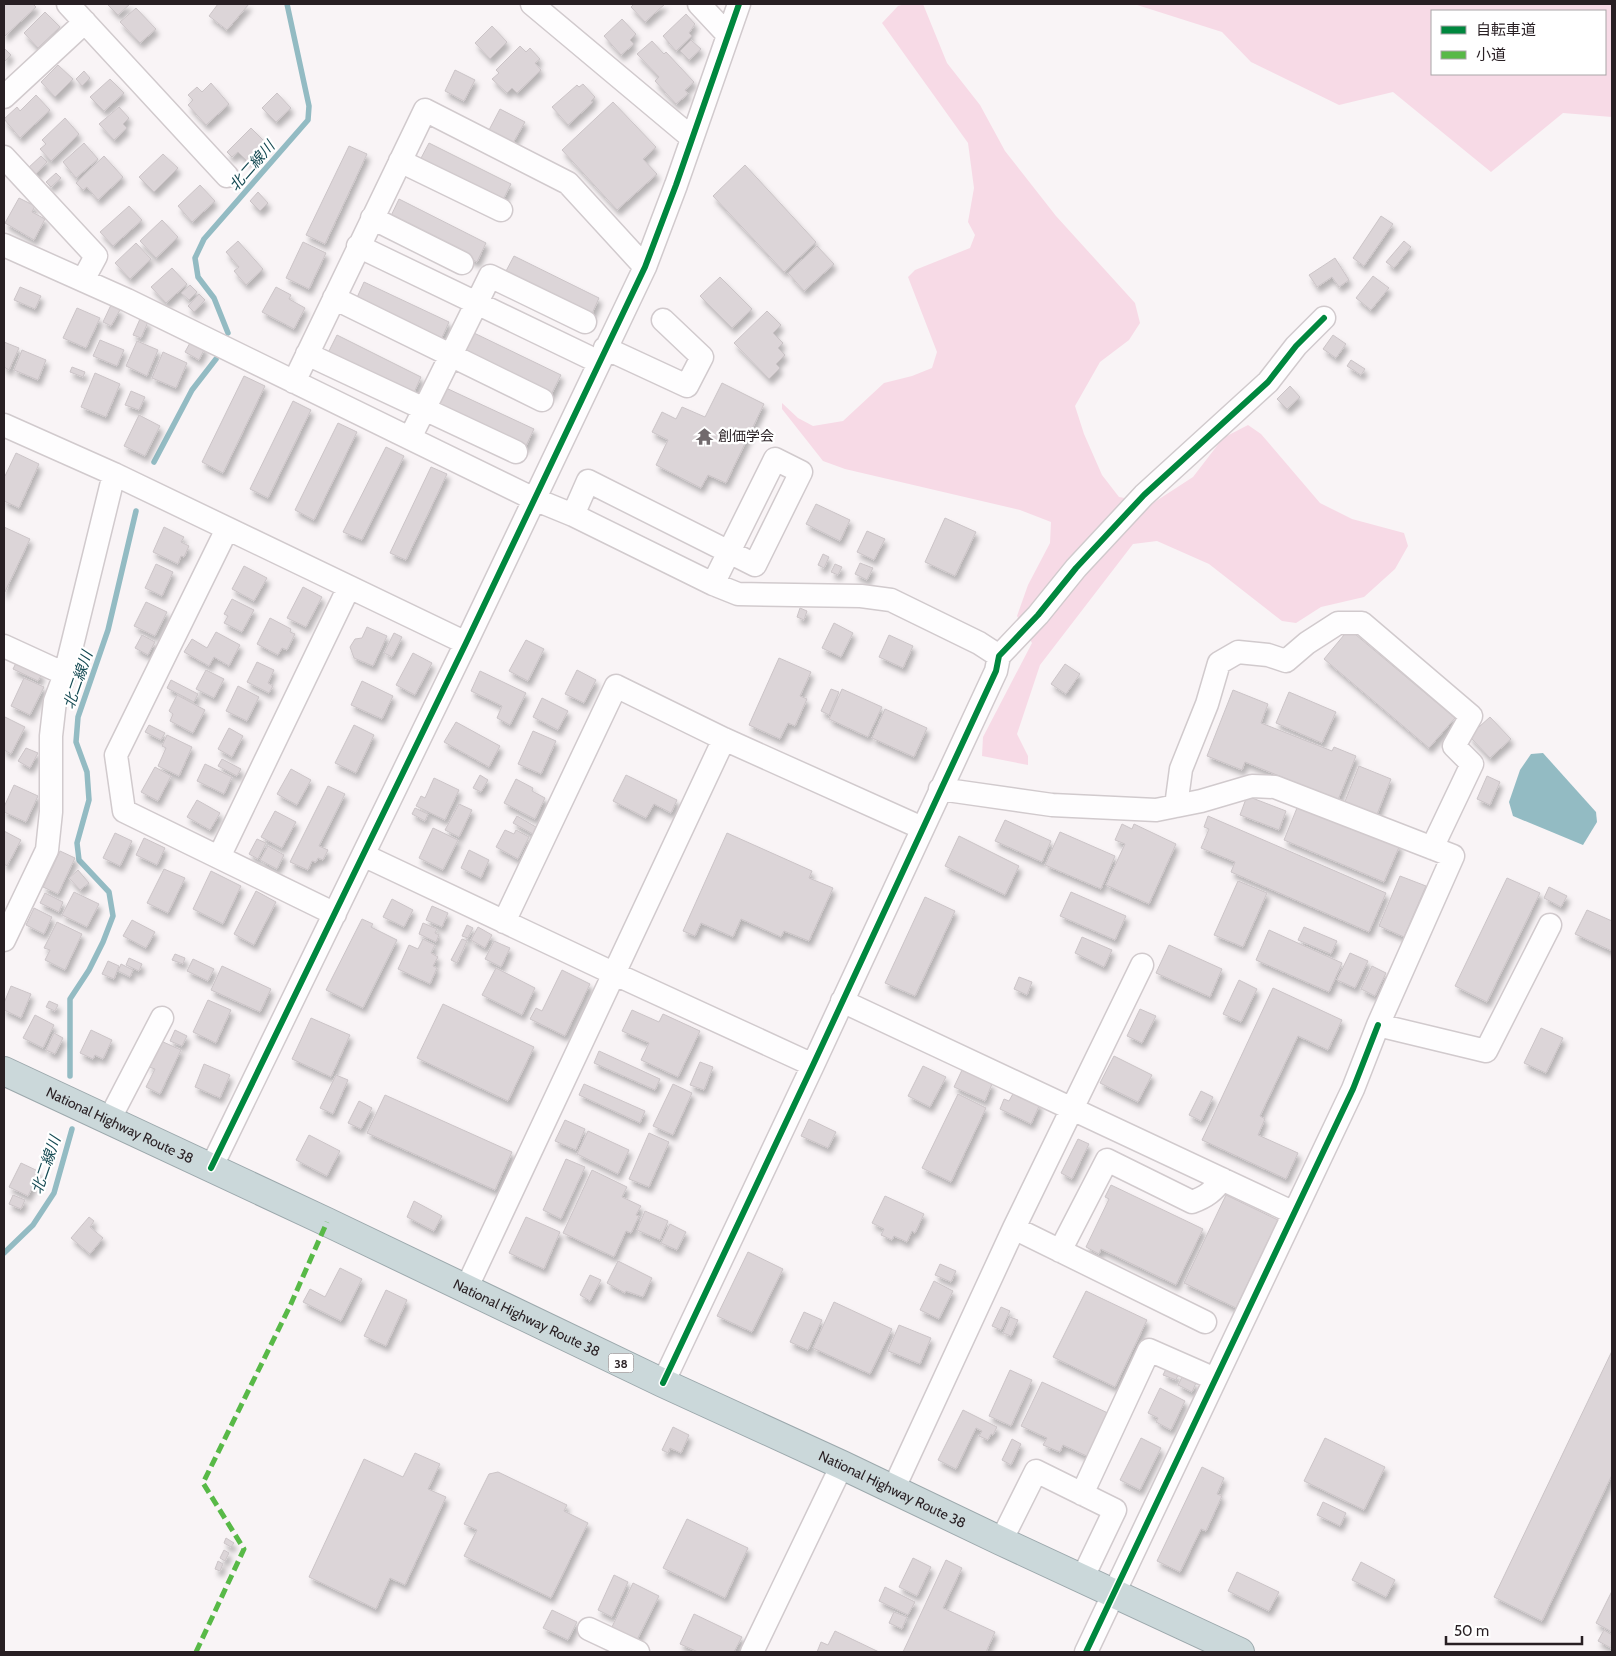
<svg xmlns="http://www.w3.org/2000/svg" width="1616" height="1656" font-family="Cabin,'Noto Sans JP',sans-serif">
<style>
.green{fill:#f7dae6;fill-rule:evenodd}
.water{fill:#93bbc3}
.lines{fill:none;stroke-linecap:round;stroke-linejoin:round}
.stream{stroke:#93bbc3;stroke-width:5.5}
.building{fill:#dcd5d8;stroke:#cbc4c7;filter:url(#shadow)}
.minor-casing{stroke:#d1cacd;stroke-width:25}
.highway-casing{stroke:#9ca8ac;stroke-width:30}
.minor{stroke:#fefdfe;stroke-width:22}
.highway{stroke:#cbd8da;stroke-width:28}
.quiet{stroke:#58b947;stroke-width:5;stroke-dasharray:10 5;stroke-linecap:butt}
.cycleway-casing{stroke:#fff;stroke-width:9}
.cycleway{stroke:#00873e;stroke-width:6}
.labels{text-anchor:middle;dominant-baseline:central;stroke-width:4.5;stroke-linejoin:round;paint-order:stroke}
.shield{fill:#fff;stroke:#686265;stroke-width:1}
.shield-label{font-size:12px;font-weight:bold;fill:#281f23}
.poi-label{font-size:14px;fill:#281f23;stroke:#fff;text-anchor:start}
.street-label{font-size:14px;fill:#281f23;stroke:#fff}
.water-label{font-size:15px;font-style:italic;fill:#154a53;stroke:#fff}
</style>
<defs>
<filter id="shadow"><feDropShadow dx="3" dy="5.5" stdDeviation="2.5" flood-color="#0004"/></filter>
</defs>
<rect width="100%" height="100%" fill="#f9f4f6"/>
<path class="green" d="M905,4H923L947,63L980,105L1005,151L1056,216L1135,303L1140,323L1129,340L1100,362L1075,406L1084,434L1102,475L1119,497L1153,503L1193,477L1223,438L1248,425L1261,434L1320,503L1352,519L1404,533L1408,546L1395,569L1364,597L1321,607L1296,623L1282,621L1209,564L1157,541L1133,544L1040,665L1017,734L1028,756V765L982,756L983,737L1032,643L1017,616L1028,585L1050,543L1051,522L1020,510L845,469L823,461L782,409V403L798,418L813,426L843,421L884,383L912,376L932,368L937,352L908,277L915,270L970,248L975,235L968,222L974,188L968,143L882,23L898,6Z
M1134,4H1612V117L1563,113L1491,172L1393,92L1339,105L1251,62L1222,32ZM1432,11H1605V74H1432Z"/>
<path class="water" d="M1543,753L1596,812L1597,822L1583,845L1513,816L1509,802L1520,770L1531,754Z"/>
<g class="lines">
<path class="stream" d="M228,333L214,298L198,277L195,258L204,239L308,120L309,106L287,4
M154,462L192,390L216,359
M70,1076V999L89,970L103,942L113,916L109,892L79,860L77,843L89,800L87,772L76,742L78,717L108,630L136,511
M4,1253L33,1225L54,1193L72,1129"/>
</g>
<path class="building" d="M5,4H33L36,7L5,36L4,35V5Z
M107,4H130L118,15Z
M218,4H249L227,30L209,16Z
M634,4H665L645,22L631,7Z
M136,8L156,29L140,43L120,22Z
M45,12L60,27L38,48L24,33Z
M686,14L695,24L689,33L692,36L676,51L663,36Z
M622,19L636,34L630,40L634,44L621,55L604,36Z
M492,26L507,42L490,59L475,43Z
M691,40L701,49L689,60L680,51Z
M652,41L664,54L666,52L694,82L685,90L688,94L676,104L655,81L659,77L637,54Z
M520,46L526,52L530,48L540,59L535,63L541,70L517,93L512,88L507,93L492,79L499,73L496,70Z
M4,48L11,55L4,62Z
M58,65L73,79L55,97L41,82Z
M455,70L475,80L464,101L445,91Z
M84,71L90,78L82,86L76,79Z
M110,79L124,93L104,111L90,97Z
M211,83L229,104L206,125L188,105L193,100L188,95L197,87L202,92Z
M583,84L595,97L591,101L593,102L568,125L552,107L577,85L579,87Z
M277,93L291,108L276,122L262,108Z
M36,95L50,110L20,138L4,119L17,107L20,111Z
M613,102L656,147L643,159L657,174L617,210L562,150Z
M119,107L129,118L123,124L127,128L114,140L99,124Z
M500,109L525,122L513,143L489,130Z
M65,118L79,134L51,161L40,149L46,144L42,140Z
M251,128L267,144L248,162L238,152L232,157L227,152Z
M84,143L98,159L76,178L63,162Z
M429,143L511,184L501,204L419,162Z
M349,146L367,154L325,244L306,235Z
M163,154L178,168L154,192L139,177Z
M41,156L47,162L35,175L28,168Z
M104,156L123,177L98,200L87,187L83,190L76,183Z
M745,165L816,242L784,272L713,196Z
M56,173L61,178L51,187L46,182Z
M200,185L215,201L192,222L178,206Z
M258,192L268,203L260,211L250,201Z
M19,198L35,206L32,212L45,219L34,240L5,223Z
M399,199L486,243L477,262L390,218Z
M129,206L142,220L113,246L100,232Z
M1381,216L1393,224L1364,266L1353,258Z
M162,220L178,237L156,258L140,241Z
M238,241L263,269L246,285L234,271L239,267L226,252Z
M1404,241L1411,247L1394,268L1386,262Z
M303,242L326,253L309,289L286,278Z
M136,243L151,259L130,279L115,263Z
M817,246L834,264L804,291L788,273Z
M514,256L599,298L591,316L505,273Z
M1335,258L1349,280L1339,287L1332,277L1317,287L1309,275Z
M172,268L187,284L166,303L151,287Z
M1373,276L1389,288L1371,310L1356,298Z
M720,277L752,309L732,328L700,296Z
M364,282L449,322L440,342L355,302Z
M190,285L197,292L189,300L181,293Z
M20,287L41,296L35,309L14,300Z
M276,287L291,295L289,299L305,308L294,329L262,312Z
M199,294L205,300L194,312L188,306Z
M111,305L120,310L111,326L103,322Z
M77,308L100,318L86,348L63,338Z
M767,311L781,325L773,333L783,343L778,348L785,355L776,364L780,368L769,379L734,343Z
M140,319L148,322L141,338L133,335Z
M474,333L561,375L551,395L464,353Z
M337,335L421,377L413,395L328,353Z
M1333,335L1346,344L1336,358L1323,349Z
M100,340L124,350L117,366L93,356Z
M137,341L158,350L147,376L126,366Z
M191,341L205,348L199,360L185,352Z
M4,342L19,348L9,370L4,367Z
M22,350L46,360L38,380L14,370Z
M163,352L187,363L176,388L152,378Z
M1351,360L1365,369L1361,375L1347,366Z
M72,367L85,372L83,377L70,372Z
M95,373L120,384L106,417L81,407Z
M244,376L265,386L223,473L202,462Z
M722,383L764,404L726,483L708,475L701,488L656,465L668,440L652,432L662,412L676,419L682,407L705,417Z
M1290,386L1300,397L1287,409L1277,399Z
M446,388L534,429L525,448L438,407Z
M131,391L145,397L139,410L125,405Z
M293,401L311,410L268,498L250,489Z
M139,415L160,426L145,456L124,446Z
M338,423L357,432L314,520L295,510Z
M386,447L404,456L362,540L343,532Z
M16,453L39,464L19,508L4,501V475L5,476Z
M431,467L447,474L406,560L390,553Z
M816,504L850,520L840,541L806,524Z
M945,518L976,532L955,576L925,562Z
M4,527L30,539L4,594Z
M164,527L184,537L181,542L189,546L184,557L181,556L178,564L153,552Z
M867,531L885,539L874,560L857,552Z
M823,554L829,557L824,568L818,565Z
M860,563L873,568L867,580L855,574Z
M156,564L173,572L162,596L145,588Z
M835,564L842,567L838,575L831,572Z
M244,566L267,578L254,601L232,589Z
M303,587L322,597L306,627L287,618Z
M232,599L254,610L242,632L224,623L228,616L224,614Z
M146,602L167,612L155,636L134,626Z
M800,608L807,611L804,620L797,617Z
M270,618L291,629L290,632L295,634L287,650L282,648L278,655L257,644Z
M834,623L853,633L841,657L822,648Z
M367,627L387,636L373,666L354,658L350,647L355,639L362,638Z
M1349,629L1455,718L1429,748L1324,659Z
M216,632L240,645L229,666L214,657L209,666L184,652L192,639L207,648Z
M394,633L402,637L392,657L384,653Z
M142,635L155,642L148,655L135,648Z
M889,635L913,646L903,668L879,657Z
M526,640L544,649L528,681L509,671Z
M413,653L432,663L415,695L396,685Z
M779,658L811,672L800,696L807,699L795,726L788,723L780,739L749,725Z
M17,661L42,674L38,681L13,669Z
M257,662L274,670L268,683L273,686L269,693L247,682Z
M1065,664L1080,674L1066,694L1051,684Z
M206,670L224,679L214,698L196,689Z
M577,670L596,680L584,703L565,694Z
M480,671L526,693L510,725L497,718L502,706L471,691Z
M24,678L44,687L30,715L11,706Z
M171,680L198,694L194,702L167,688Z
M362,681L393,696L382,719L351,705Z
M238,686L259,697L247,721L226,711Z
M831,689L839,692L829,715L821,711Z
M842,689L882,707L868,737L829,719Z
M1233,690L1268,704L1261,723L1332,751L1334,747L1356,756L1338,800L1245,762L1242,770L1207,756Z
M1289,692L1336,712L1322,743L1276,723Z
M177,695L205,710L193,733L170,721L173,714L169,711Z
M542,698L568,711L558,730L533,717Z
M885,709L927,728L914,757L872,738Z
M5,717L25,727L11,754L4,750V720Z
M1490,717L1511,739L1490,758L1469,736Z
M456,722L500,746L489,767L444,742Z
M149,725L165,733L161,740L145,732Z
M354,725L374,735L356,773L335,763Z
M229,728L243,736L232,757L218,749Z
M533,731L556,741L541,774L518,764Z
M167,735L192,747L179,776L158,766L166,748L162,746Z
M26,748L38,753L30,768L18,761Z
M222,759L241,769L237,776L218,766Z
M205,764L232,777L224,794L197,781Z
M1359,766L1391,779L1376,817L1344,804Z
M155,767L171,776L158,801L141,792Z
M291,769L311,780L297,805L277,794Z
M480,775L488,780L481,792L473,788Z
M626,775L677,800L671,813L654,804L646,818L613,801Z
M1487,776L1500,782L1490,805L1477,799Z
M434,778L459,790L445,820L416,806L421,796L425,798Z
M516,779L533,788L532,791L545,798L535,819L504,803Z
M14,785L38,796L26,822L4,812V807Z
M328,786L345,794L319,846L328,850L323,860L318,858L316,862L312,861L308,870L290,862Z
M1247,796L1286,811L1279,830L1240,815Z
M197,800L220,813L210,830L187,817Z
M1299,803L1400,845L1384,882L1284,840Z
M459,804L472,810L459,837L445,830Z
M415,808L428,814L425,821L412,814Z
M275,811L296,822L282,848L261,837Z
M517,816L536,827L533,834L513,823Z
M1208,816L1386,893L1369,932L1231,872L1235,862L1201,848L1209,829L1204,827Z
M1005,820L1051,841L1042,862L995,841Z
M1122,824L1132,829L1134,824L1176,844L1149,904L1106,885L1125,844L1115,840Z
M433,828L458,840L443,870L419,858Z
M505,830L514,834L516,830L529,837L518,859L496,847Z
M4,831L21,840L7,866L4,864Z
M1060,832L1115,856L1101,889L1045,865Z
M115,833L132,841L120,866L103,858Z
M727,833L812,871L809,878L833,888L809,941L784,931L781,937L741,919L733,937L701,923L695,936L683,931Z
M959,836L1019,866L1005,895L945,866Z
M144,838L165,848L157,865L136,855Z
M257,839L266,843L258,859L249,854Z
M268,846L284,855L277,869L260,860Z
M469,850L489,860L481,878L461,868Z
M60,851L75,858L58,894L43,887Z
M164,869L185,878L168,913L147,903Z
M78,870L89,883L80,890L69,878Z
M211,871L241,886L223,924L193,909Z
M1400,876L1426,886L1404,937L1379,926Z
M1507,878L1540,893L1487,1002L1455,986Z
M1238,881L1267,893L1243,947L1214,935Z
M1549,887L1567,896L1561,907L1544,898Z
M256,891L276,902L254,945L234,934Z
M74,892L99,904L87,927L62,915Z
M1071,892L1126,916L1115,940L1060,916Z
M45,893L63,902L59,912L40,903Z
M925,897L955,911L915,996L885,983Z
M392,899L413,910L404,927L383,917Z
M432,906L448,913L442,927L426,920Z
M34,908L52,917L44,934L26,925Z
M1587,910L1612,921V951L1575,934Z
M362,919L373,924L371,927L397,940L363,1008L326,990Z
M132,920L155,932L146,948L123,936Z
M57,922L82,934L65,970L45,960L50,950L44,948Z
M423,923L437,929L435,933L439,935L436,942L419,934Z
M467,925L473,928L468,938L462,936Z
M478,927L492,935L485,948L471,940Z
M1304,927L1337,941L1331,954L1298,940Z
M1269,930L1342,963L1329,992L1256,960Z
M1082,937L1112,950L1104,967L1075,953Z
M423,939L435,945L431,953L438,957L433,966L437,968L430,984L398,969L409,945L418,949Z
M462,939L467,941L457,963L451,960Z
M494,941L510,948L501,967L485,959Z
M1169,945L1222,969L1210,997L1156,973Z
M1350,953L1368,961L1355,988L1337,980Z
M175,954L185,958L183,964L172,960Z
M129,958L142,964L139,971L126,965Z
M193,959L214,969L208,981L187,971Z
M108,961L119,966L114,979L102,974Z
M121,964L133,970L130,977L118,971Z
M222,966L271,989L260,1012L211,990Z
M1372,966L1386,973L1375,996L1361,989Z
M496,968L535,988L522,1015L482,995Z
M562,970L590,984L565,1036L530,1019L536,1008L542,1011Z
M1019,977L1032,982L1027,995L1014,989Z
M1239,980L1257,989L1241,1022L1223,1014Z
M11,986L31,994L21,1018L4,1010V1003Z
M1273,988L1342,1020L1328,1050L1298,1036L1260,1116L1265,1119L1258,1135L1298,1153L1286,1179L1202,1140Z
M208,1000L231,1010L216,1043L193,1032Z
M49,1001L58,1005L55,1011L46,1007Z
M443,1004L534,1047L508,1101L417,1058Z
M1140,1009L1156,1016L1142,1043L1127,1036Z
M632,1010L659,1022L663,1014L700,1031L678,1077L641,1060L649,1043L622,1031Z
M35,1015L54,1025L43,1048L23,1038Z
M311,1018L350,1035L331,1077L292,1059Z
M1541,1028L1563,1038L1546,1073L1524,1063Z
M91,1030L112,1040L103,1059L95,1055L93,1059L80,1053Z
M175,1030L187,1036L182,1046L170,1041Z
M54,1033L63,1038L55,1054L46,1050Z
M161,1041L181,1050L160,1094L146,1087L155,1069L149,1067Z
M599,1051L660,1079L655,1090L594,1063Z
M1114,1056L1152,1075L1138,1102L1100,1083Z
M700,1062L713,1067L704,1090L690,1085Z
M204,1064L230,1075L220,1098L195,1087Z
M923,1066L946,1077L930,1107L908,1096Z
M962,1070L992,1084L985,1101L954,1087Z
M336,1075L348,1080L333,1114L320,1108Z
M584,1084L645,1111L640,1123L579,1095Z
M673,1084L692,1093L673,1135L653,1126Z
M1201,1091L1213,1097L1201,1121L1189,1115Z
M1014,1092L1040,1104L1031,1124L1000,1109L1004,1099L1009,1101Z
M958,1094L986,1108L951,1182L922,1168Z
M385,1095L512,1152L495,1190L367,1133Z
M359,1101L372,1108L361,1129L348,1123Z
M809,1119L836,1132L828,1148L801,1136Z
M565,1120L585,1129L576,1150L555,1141Z
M588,1131L629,1150L618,1174L577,1154Z
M649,1133L669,1142L649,1187L629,1179Z
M309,1135L340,1151L327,1176L296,1160Z
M1078,1139L1089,1144L1072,1179L1061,1173Z
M566,1159L585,1167L561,1219L543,1210Z
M21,1163L40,1172L28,1196L9,1187Z
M592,1170L627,1187L622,1197L641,1206L636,1215L639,1216L631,1233L626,1231L614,1257L563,1233Z
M1111,1185L1203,1229L1176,1285L1101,1249L1099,1254L1086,1247L1109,1199L1105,1197Z
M13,1195L25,1200L21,1209L9,1204Z
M1226,1195L1278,1220L1236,1308L1184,1283Z
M885,1196L924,1214L915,1233L912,1231L907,1242L894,1236L892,1240L881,1235L884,1229L872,1223Z
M414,1201L442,1216L434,1231L407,1217Z
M645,1211L668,1221L660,1240L637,1230Z
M89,1217L94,1221L90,1227L103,1238L90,1254L71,1238Z
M526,1217L560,1232L544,1269L509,1253Z
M670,1224L686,1232L677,1250L661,1243Z
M748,1252L783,1269L752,1332L717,1316Z
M618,1261L652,1278L643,1297L626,1291L625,1293L607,1283Z
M940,1264L956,1271L951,1282L935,1275Z
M340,1268L362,1279L341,1321L303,1302L310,1289L325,1297Z
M590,1275L601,1280L590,1301L580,1295Z
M934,1281L953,1291L939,1319L920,1310Z
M386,1290L407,1300L386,1346L364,1336Z
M1086,1291L1147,1320L1115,1387L1053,1357Z
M834,1302L892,1329L870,1374L813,1348Z
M1001,1307L1010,1311L1001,1330L992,1326Z
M804,1312L822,1320L808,1350L790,1342Z
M1010,1317L1018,1320L1011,1336L1003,1333Z
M899,1325L931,1338L920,1364L888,1351Z
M1612,1351V1475L1542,1621L1494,1597Z
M1166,1369L1178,1375L1176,1380L1163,1375Z
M1010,1370L1032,1380L1011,1426L989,1416Z
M1182,1377L1196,1383L1192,1392L1178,1385Z
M1042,1382L1112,1415L1091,1458L1063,1445L1060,1452L1043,1445L1047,1438L1021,1426Z
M1160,1388L1185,1401L1171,1430L1156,1422L1158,1418L1148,1413Z
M963,1410L997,1427L993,1435L991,1434L988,1440L979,1436L982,1431L976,1428L956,1469L938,1460Z
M673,1427L689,1435L681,1453L670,1448L668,1453L662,1450Z
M1141,1438L1161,1448L1140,1490L1120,1480Z
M1325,1438L1385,1467L1364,1510L1304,1481Z
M1012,1439L1021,1444L1011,1465L1002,1460Z
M415,1453L440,1464L428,1489L446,1497L405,1585L390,1578L376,1609L309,1577L364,1459L403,1477Z
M1202,1467L1224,1478L1217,1494L1222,1496L1206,1531L1201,1529L1180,1572L1157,1561Z
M498,1472L567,1505L564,1511L588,1523L551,1598L464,1556L477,1530L464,1524L489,1474Z
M1323,1502L1346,1513L1340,1526L1317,1515Z
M687,1519L748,1548L725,1598L663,1568Z
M226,1538L234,1543L231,1547L224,1543Z
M224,1550L229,1553L225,1561L220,1558Z
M913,1558L931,1567L917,1596L899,1587Z
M946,1560L962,1568L943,1608L995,1632L986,1652H903Z
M218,1561L223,1564L220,1571L215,1569Z
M1361,1562L1395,1580L1386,1597L1352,1580Z
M1237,1572L1279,1592L1269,1611L1228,1591Z
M614,1575L628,1582L612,1617L598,1610Z
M633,1583L659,1596L636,1642L611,1629Z
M885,1587L915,1602L908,1615L879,1601Z
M1612,1591V1632L1596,1623Z
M552,1610L577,1622L568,1640L543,1628Z
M894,1612L907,1617L902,1629L889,1623Z
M694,1614L742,1637L734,1652H698L680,1644Z
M1604,1630L1612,1635L1611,1648L1598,1641Z
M835,1631L879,1652H817L821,1642L828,1645Z"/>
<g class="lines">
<defs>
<path id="minor" d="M68,4L227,176
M532,4L692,138
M699,4L728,35
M4,97L85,22
M4,157L96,256L83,280
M400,161L501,210
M372,218L462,263
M4,245L127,300L534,499L573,515L713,584L738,594L861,596L891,600L979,643L999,656
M358,246L599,362
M334,298L542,400
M605,348L687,386L702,357L663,320
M307,354L516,452
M294,382L425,110L568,183L645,267
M4,425L114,474L466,643
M410,438L490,276L585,322
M573,515L588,481L755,565L801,472L775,459L713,584
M227,529L116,755L124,811L335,914
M4,646L65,674
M940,789L1052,805L1156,810L1201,801L1252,786L1275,787L1453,856L1378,1025L1353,1089L1086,1652
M1176,806L1181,769L1207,704L1219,663L1238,652L1268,655L1286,661L1307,643L1338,623H1362L1471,716L1454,746L1472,764L1432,848
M363,855L615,974L813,1065
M219,857L349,587
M504,922L616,686L724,739L922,828
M4,940L47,850L51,812V736L55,701L65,674L114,474
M842,1001L1294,1213
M1378,1025L1486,1051L1550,925
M109,1120L162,1018
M211,1168L466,643L645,267L676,185L739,4
M1014,1228L1205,1322
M1060,1251L1107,1160L1192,1202C1206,1197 1214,1191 1222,1179
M466,1289L724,739
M663,1383L813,1065L996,671L999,656L1038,615L1076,568L1144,495L1268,382L1296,346L1324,318
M893,1490L1014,1228L1142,965
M1082,1494L1149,1350L1215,1379
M1001,1541L1036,1471L1115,1510L1082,1579
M589,1629L638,1652
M752,1652L842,1465"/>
<g id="highway">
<path id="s1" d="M4,1071L327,1222L663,1383L842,1465L1001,1541L1240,1652"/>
</g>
</defs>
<use href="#minor" class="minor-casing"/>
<use href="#highway" class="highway-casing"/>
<use href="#minor" class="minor"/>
<use href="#highway" class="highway"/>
<path class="quiet" d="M196,1652L244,1549L203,1483L290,1306L327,1222"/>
<defs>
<path id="cycleway" d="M211,1168L466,643L645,267L676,185L739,4
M663,1383L813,1065L996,671L999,656L1038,615L1076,568L1144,495L1268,382L1296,346L1324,318
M1086,1652L1353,1089L1378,1025"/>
</defs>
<use href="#cycleway" class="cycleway-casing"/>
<use href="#cycleway" class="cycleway"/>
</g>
<defs>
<symbol id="temple-bare" viewBox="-9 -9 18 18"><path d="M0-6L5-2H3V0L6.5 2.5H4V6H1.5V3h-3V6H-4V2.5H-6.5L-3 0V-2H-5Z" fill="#716a6d" stroke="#fff" stroke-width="2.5" paint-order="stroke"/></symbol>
</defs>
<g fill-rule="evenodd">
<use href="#temple-bare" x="692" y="424" width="25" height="25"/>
</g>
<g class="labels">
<rect class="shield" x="608.5" y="1353.5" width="25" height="19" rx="4"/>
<g class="shield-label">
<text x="621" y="1363">38</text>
</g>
<g class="poi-label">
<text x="718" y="436">創価学会</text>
</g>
<g class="street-label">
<text stroke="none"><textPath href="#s1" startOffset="128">National Highway Route 38</textPath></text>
<text stroke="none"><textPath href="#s1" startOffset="578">National Highway Route 38</textPath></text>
<text stroke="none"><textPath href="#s1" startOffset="982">National Highway Route 38</textPath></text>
</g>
<g class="water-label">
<text transform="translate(252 166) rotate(-49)">北二線川</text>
<text transform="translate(78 680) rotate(-71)">北二線川</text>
<text transform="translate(46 1165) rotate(-71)">北二線川</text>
</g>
</g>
<rect width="1616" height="1656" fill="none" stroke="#281f23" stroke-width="10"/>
<rect x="1431" y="10" width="175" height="65" fill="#ffffff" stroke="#a9a5a7"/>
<rect x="1441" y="26" width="25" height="8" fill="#00873e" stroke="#a9a5a7"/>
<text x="1476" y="35" font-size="15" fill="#281f23">自転車道</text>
<rect x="1441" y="51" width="25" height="8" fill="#58b947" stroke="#a9a5a7"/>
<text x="1476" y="60" font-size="15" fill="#281f23">小道</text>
<path d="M1446 1636v8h136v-8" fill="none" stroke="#281f23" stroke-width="2.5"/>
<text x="1454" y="1636" font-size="15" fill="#281f23" stroke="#ffffff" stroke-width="4" paint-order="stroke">50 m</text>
</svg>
